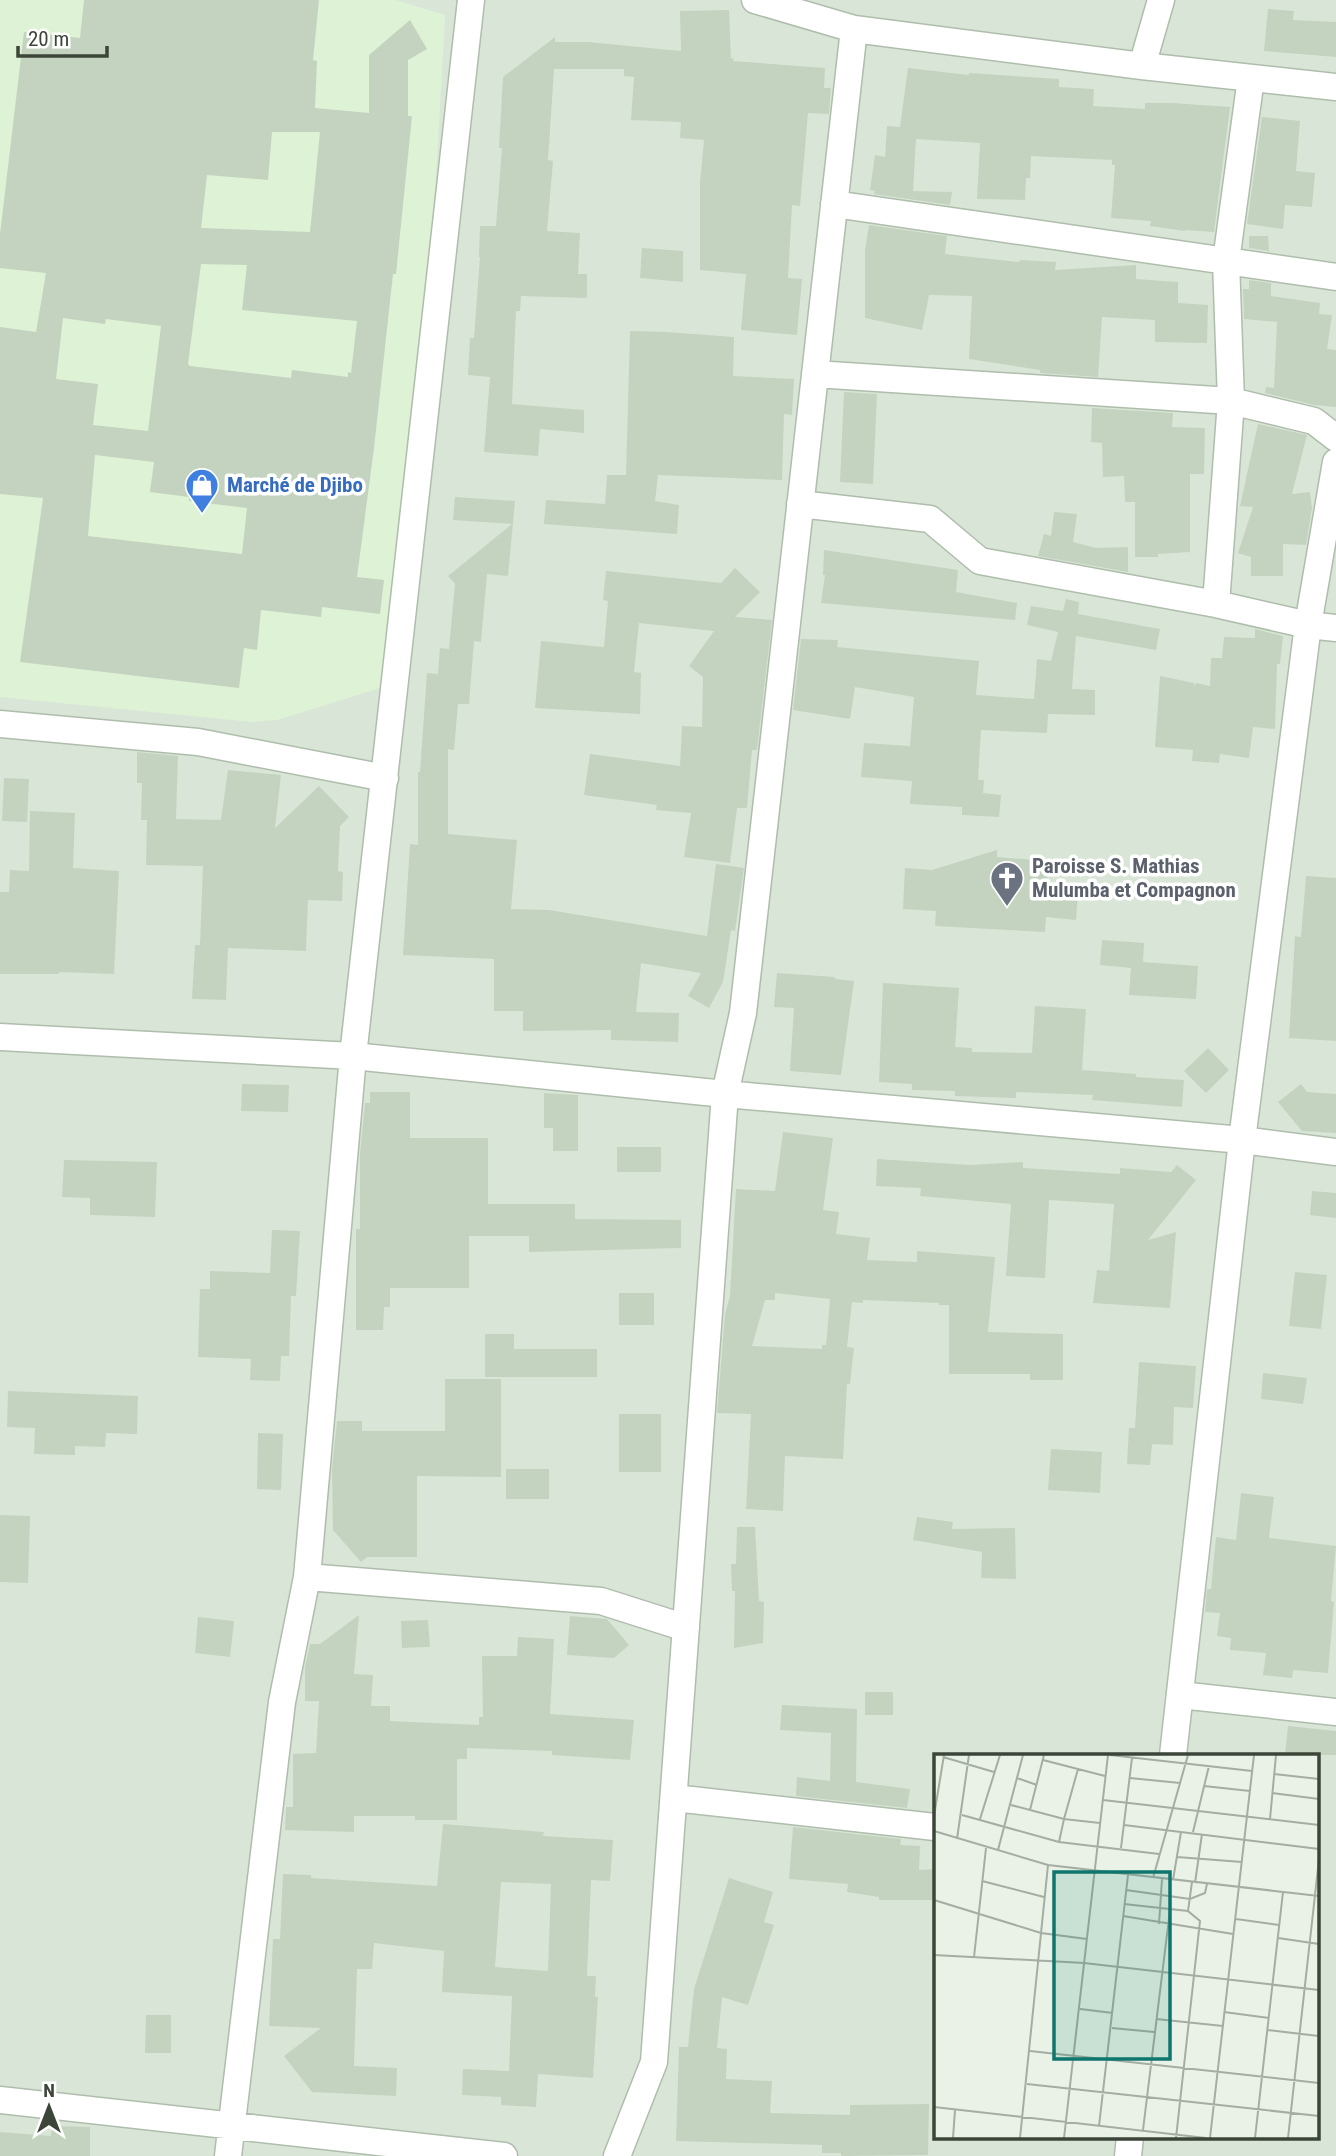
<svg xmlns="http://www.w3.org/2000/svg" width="1336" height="2156" font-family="'Roboto Condensed',sans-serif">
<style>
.residential{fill:#d9e6d7;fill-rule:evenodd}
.commercial{fill:#def2d6}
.building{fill:#c4d3bf;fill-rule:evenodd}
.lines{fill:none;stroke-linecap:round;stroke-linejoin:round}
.street-casing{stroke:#afbdac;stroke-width:29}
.street{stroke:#fff;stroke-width:26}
.labels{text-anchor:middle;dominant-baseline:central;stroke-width:7;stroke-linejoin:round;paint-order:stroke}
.shop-label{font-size:21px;font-weight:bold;fill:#366cbe;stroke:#fff;text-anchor:start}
.worship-label{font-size:21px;font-weight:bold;fill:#5b616d;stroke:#fff;text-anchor:start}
.inset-road{fill:none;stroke:#a4ada2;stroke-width:2}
.view{fill:#0f766e;fill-opacity:0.15;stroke:#0f766e;stroke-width:3.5}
.inset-edge{fill:none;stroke:#3b4538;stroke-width:3.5}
</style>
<rect width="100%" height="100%" fill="#eaf2e8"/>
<path class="residential" d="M0,0H1336V2156H0ZM935,1755H1317V2137H935Z"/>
<path class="commercial" d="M0,0H396L445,15L427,343L380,688L277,720L252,722L0,697Z"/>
<path class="building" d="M84,0H319L313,60L317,61L315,108L369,113V55L410,20L427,49L408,60V116H412L403,205L396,274H393L374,448L357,577L384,580L380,614L322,607L321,617L261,610L257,650L244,648L239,688L20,662L43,498L0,494V327L36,332L46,273L0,268V234L24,32L80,38ZM272,132H320L310,232L201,228L207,175L268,180ZM201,264L247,265L242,310L357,321L351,373L348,372V377L292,370L291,378L190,366L188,364ZM63,318L105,324L106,319L161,326L148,431L93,425L98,384L56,379ZM95,455L154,462L150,492L189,497V501L247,508L242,554L88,536Z
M1268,9L1294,11L1293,20L1336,22V57L1264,51Z
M729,10L731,58L734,59L733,61L825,68L824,88H831L829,114L808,113L800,206L792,205L788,278L802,279L797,335L741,330L746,274L700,270V183L704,140L680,138L681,122L631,120L634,77L624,76V69H554L548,160L553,161L547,231L580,233L578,274H587V298L521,296L520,311H516L512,404L584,410V433L540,429L538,456L484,452L490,377L468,375L470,338H474L480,257H479L480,226H496L502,148H499L503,77L555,37V42H588L681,51L680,11Z
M908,68L969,75V73L1059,79V87L1094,89L1093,106L1145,109V103H1172L1230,107L1214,232L1185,230V231L1150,226L1151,221L1111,218L1115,165H1112V160L1031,156L1030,178H1026L1025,200L977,199L980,143L916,139L913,191L952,192L950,205L874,194L875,191L870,190L875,155L885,157L887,126L900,127Z
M1262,117L1300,121L1296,171L1315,173L1312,207L1285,205L1283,229L1247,224Z
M869,225L947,236L945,254L1019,262L1020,260L1056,262L1055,270L1136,265V279L1178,282V303L1208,305L1207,343L1155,342V320L1102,317L1098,377L1040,373V370L969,359L972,296L929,295L922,330L865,318V251Z
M1249,236H1268L1269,251L1249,248Z
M642,248L683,251V282L640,278Z
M1249,280L1271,283V296L1320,303L1319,314L1332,315L1327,349L1336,350V407L1314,405L1265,393L1266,387L1274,388L1277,322L1244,319L1243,289H1249Z
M630,331L666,332L734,337L733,376L794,379L792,415L784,414L782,480L658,475L655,501L679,505L677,534L544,524L546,500L605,504L607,475H626Z
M844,392L877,394L873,484L840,482Z
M1092,408L1173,413L1172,427L1205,428L1204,474H1190V552L1158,554V557H1135V502H1125L1124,476L1103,477L1102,443L1091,442Z
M1258,424L1307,435L1292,494L1310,492L1312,508L1306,545L1283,544V576H1251V557L1238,553L1253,507L1240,506Z
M455,497L515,501L508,576L487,574L481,642L474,641L469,704H458L454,750L448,749V834L517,840L511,909L549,910L707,936L716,864L744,868L735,931L731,930L723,982L709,1008L688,996L701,973L641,963L636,1012L679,1013L678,1042L611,1040V1030L523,1031V1011H494V959L403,955L410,844L418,845V772H420L427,673L438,674L440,648L449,649L455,584L448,576L512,524L453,520Z
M1054,512L1077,514L1073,542L1096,548L1128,547V572L1038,556L1044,534L1051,536Z
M824,550L958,570L956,592L1017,603L1015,620L821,603L825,575H823Z
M735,568L760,592L735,617L772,620L757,750H752L747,808H737L730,863L684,857L691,813L656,810L657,805L584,795L590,754L680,766L682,726L702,727L703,677L689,666L714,631L639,623L634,672L641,673L640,714L535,708L541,641L604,647L608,601L603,600L606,571L721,583Z
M1066,599L1079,602L1078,614L1160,629L1156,650L1076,636L1072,689L1095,690V715L1048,714L1047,733L981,730L978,780H984L983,793L1001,795L999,817L962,815V807L910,804L912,781L861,777L864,743L910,746L914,697L855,687L850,719L793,710L801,639L838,640L837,647L979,661L976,695L1034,699L1037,659L1051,661L1058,632L1027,625L1031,606L1063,611Z
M1255,629L1283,636L1280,664H1277L1275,729L1253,727L1249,758L1220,754L1219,763L1192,761L1193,750L1155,747L1160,676L1194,683V686L1196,683L1210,686L1211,658H1222L1224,637L1255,638Z
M137,752L178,756L176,819L221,820L228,770L281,775L275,828L319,786L349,817L340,826L338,871L343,872L342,901L308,900L306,951L228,948L226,1000L192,999L195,945H200L203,866L146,865L147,820H141L142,783H137Z
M4,778L29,779L27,822L2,821Z
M30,811L75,813L73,868L119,871L114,974L59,972V974H0V892H9L10,870L29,871Z
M997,850V857L1048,861L1047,891L1078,893L1076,920L1046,917L1045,932L935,926L936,911L903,909L905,868L932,870Z
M1306,876L1336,878V1041L1289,1038L1295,936L1301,937Z
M1102,940L1144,943L1143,962L1198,966L1196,999L1129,995L1131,968L1100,965Z
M777,973L835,977V979L854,981L841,1075L790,1071L794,1008L774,1007Z
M883,983L959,988L955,1047L972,1048V1052L1032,1053L1035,1006L1086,1009L1082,1070L1136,1074V1077L1184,1080L1182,1107L1092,1100L1093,1095L1016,1092V1098L955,1096V1091L912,1090V1084L879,1082Z
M1208,1048L1229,1070L1206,1093L1184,1071Z
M242,1084L289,1085L288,1112L241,1111Z
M1301,1084L1307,1092L1336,1094V1133L1302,1131L1278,1102Z
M370,1092H410V1138H488V1204H575V1219L681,1220V1248L529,1252V1236H469V1288H390V1307H384L383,1330H356V1229H360V1154L365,1103H370Z
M544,1093L578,1095V1151H553V1128H544Z
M783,1132L833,1138L823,1210L839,1212L836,1234L870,1238L867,1260L917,1262V1251L995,1257L988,1332L1063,1334V1380H1030V1374H949V1305H939V1303L863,1300V1303L852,1302L847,1347L854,1348L850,1384H847L843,1459L785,1456L783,1511L746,1509L751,1414L717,1413L725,1314L730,1296L736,1189L775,1191ZM775,1293L830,1299L826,1345H822V1349L752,1346L765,1300H775Z
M617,1147H661V1172H617Z
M877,1159L970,1165L1023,1162V1168L1120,1174V1168L1171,1172L1177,1165L1196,1180L1148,1240L1176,1232L1170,1308L1093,1303L1097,1270L1109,1271L1114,1204L1049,1200L1045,1278L1006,1276L1011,1204L920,1196L921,1188L876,1186Z
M64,1160L157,1162L155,1217L90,1215V1198L62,1197Z
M1312,1191L1336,1193V1218L1310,1215Z
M272,1230L300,1231L296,1296H291L289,1356H281L280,1381L250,1380L251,1359L198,1357L200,1289H210V1271L270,1273Z
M1295,1272L1327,1275L1321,1329L1289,1326Z
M619,1293H654V1325H619Z
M485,1334H514V1349H597V1377H485Z
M1139,1362L1196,1366L1193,1408L1174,1407L1173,1445L1152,1444L1150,1465L1127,1464L1129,1428H1135Z
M1263,1373L1307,1378L1303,1404L1261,1399Z
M445,1379H501V1477L417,1476V1557H367L361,1562L333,1530L332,1469L337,1421H362V1431H445Z
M8,1391L138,1396L137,1434L106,1433L105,1447L75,1446V1455L34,1454L35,1428L7,1427Z
M619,1414H661V1472H619Z
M258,1433L283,1434L281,1490L257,1489Z
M1051,1449L1102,1452L1100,1493L1048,1490Z
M506,1469H549V1499H506Z
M1241,1493L1274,1497L1269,1538L1336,1546L1331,1601L1334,1602L1328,1673L1293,1670L1292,1678L1263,1675L1266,1653L1230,1650L1231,1638L1217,1636L1220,1613L1205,1612L1207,1589H1211L1216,1537L1236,1540Z
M0,1515L30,1516L28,1583L0,1582Z
M917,1517L953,1522L952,1529L1015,1528L1016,1579L981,1578L982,1552L913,1540Z
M737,1527H755L759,1601L764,1602L763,1643L734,1648L735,1591H732L731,1564H736Z
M359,1615L354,1674L373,1675L371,1706H390V1721L479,1725V1717H483L482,1656H517L518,1637L554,1639L550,1714L634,1720L630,1760L552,1755V1751L467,1748V1759H457V1820H415V1816H354V1832L285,1830L286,1807H293V1754L316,1753L319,1701H305V1667L310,1644H320Z
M570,1616L607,1619L629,1645L614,1658L567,1655Z
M198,1617L234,1621L230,1657L195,1653Z
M428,1620L430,1647L402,1648L401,1621Z
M865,1692H893V1715H865Z
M782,1705L857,1709L856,1782L910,1789L907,1808L796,1796L797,1777L830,1781L831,1733L780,1730Z
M1288,1726L1336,1731V1755H1285Z
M443,1824L544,1832L543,1836L613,1840L610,1881L591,1880L587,1976H596L595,1997H598L593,2078L538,2074L536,2107L501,2105V2097L462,2095L463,2069L509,2071L512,1996L442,1992L444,1951L374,1943L372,1969H357L354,2066L397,2068L396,2096L312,2092L284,2056L321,2028L269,2026L273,1939H280L283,1874L311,1875V1878L437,1886ZM501,1882L551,1884L548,1971L495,1967Z
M793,1827L901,1839L900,1845L920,1846L919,1870L935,1869V1900H879V1897L847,1892L848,1884L789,1879Z
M729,1878L773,1892L764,1922L774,1925L748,2005L722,1997L717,2048L727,2049L726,2079L772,2081L770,2113L850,2115V2105L929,2104L928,2155L841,2156V2153H822V2145L676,2141L679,2047H688L694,1989Z
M146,2015H171V2053H145Z
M52,2126L90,2127V2156H0V2132L51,2136Z"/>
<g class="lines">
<defs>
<path id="street" d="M755,0L854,29L1142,66L1336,87
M1142,66L1161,0
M834,204L1336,277
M815,374L1231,401L1314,421L1336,438
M800,504L930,519L980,561L1216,604L1308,625L1336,628
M1216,604L1231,401L1226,261L1251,78
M0,724L198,742L385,778
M0,1037L353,1056L725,1094L1242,1140L1336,1152
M307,1577L601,1601L686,1628
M1180,1695L1336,1712
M1173,1755L1242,1140L1308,625L1336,462
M674,1798L935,1827
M0,2100L504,2156
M228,2156L282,1702L307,1577L353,1056L471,0
M617,2156L654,2062L725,1094L743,1013L854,29
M1128,2156L1130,2137"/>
</defs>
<use href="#street" class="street-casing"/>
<use href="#street" class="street"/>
</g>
<defs>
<symbol id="shop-pin" viewBox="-11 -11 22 30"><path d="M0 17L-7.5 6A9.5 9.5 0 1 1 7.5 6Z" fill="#3f7fe0" stroke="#fff"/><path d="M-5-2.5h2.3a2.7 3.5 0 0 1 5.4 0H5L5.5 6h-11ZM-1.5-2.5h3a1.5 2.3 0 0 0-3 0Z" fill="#fff"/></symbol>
<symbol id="church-pin" viewBox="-11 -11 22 30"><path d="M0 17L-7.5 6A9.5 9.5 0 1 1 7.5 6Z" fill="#6b7280" stroke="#fff"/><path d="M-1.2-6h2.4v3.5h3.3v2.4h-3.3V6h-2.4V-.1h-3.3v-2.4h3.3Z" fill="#fff"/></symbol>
</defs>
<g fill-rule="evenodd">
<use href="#shop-pin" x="183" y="466" width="38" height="52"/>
<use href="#church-pin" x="988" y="859" width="38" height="52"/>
</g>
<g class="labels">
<g class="shop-label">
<text x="227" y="485">Marché de Djibo</text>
</g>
<g class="worship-label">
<text x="1032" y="866">Paroisse S. Mathias<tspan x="1032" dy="24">Mulumba et Compagnon</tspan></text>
</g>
</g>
<g transform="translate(934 1754)">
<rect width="385" height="385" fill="#eaf2e8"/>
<path class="inset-road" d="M176,1L318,17M9,3L60,18M109,6L171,22M340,20L385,25M83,24L103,31M196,24L246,29M270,32L316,37M338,39L385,45M169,46L385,71M77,51L130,65L144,15M96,56L110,1M28,61L125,88L225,100M0,62L10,1M46,65L66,1M336,65L342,1M190,71L385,95M0,77L114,111L385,142M259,78L275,12M23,85L35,1M125,88L130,65L166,69M187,94L198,4M64,96L89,1M243,103L308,108M219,124L254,1M239,126L247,78M48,127L110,143M261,129L268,80M192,136L256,145L271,139L273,130M0,146L107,179L153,185M190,150L254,157M189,162L299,180M302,165L345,171M225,170L228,125M344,184L385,190M0,201L150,209L385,236M40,203L52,94M146,255L179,259M290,258L335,264M222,265L289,272M178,274L220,278M333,276L385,282M96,297L385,329M93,330L385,362M0,353L272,384M165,372L194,121M209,376L236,156M19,384L21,356M86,384L114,111M130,384L174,1M242,384L266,167L254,157L258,128M276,384L320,1M321,384L349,138M354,384L385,105"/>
<path class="view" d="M120,118H236V305H120Z"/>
<rect width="385" height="385" class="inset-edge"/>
</g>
<g transform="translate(49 2107)" stroke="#ffffff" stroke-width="5" paint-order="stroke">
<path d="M0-5L12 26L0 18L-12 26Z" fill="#3b4538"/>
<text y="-10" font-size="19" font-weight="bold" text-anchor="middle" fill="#3b4538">N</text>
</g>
<path d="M18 46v10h89v-10" fill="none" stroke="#3b4538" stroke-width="3.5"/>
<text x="28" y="46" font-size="21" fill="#3b4538" stroke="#ffffff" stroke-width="5" paint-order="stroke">20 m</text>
</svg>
